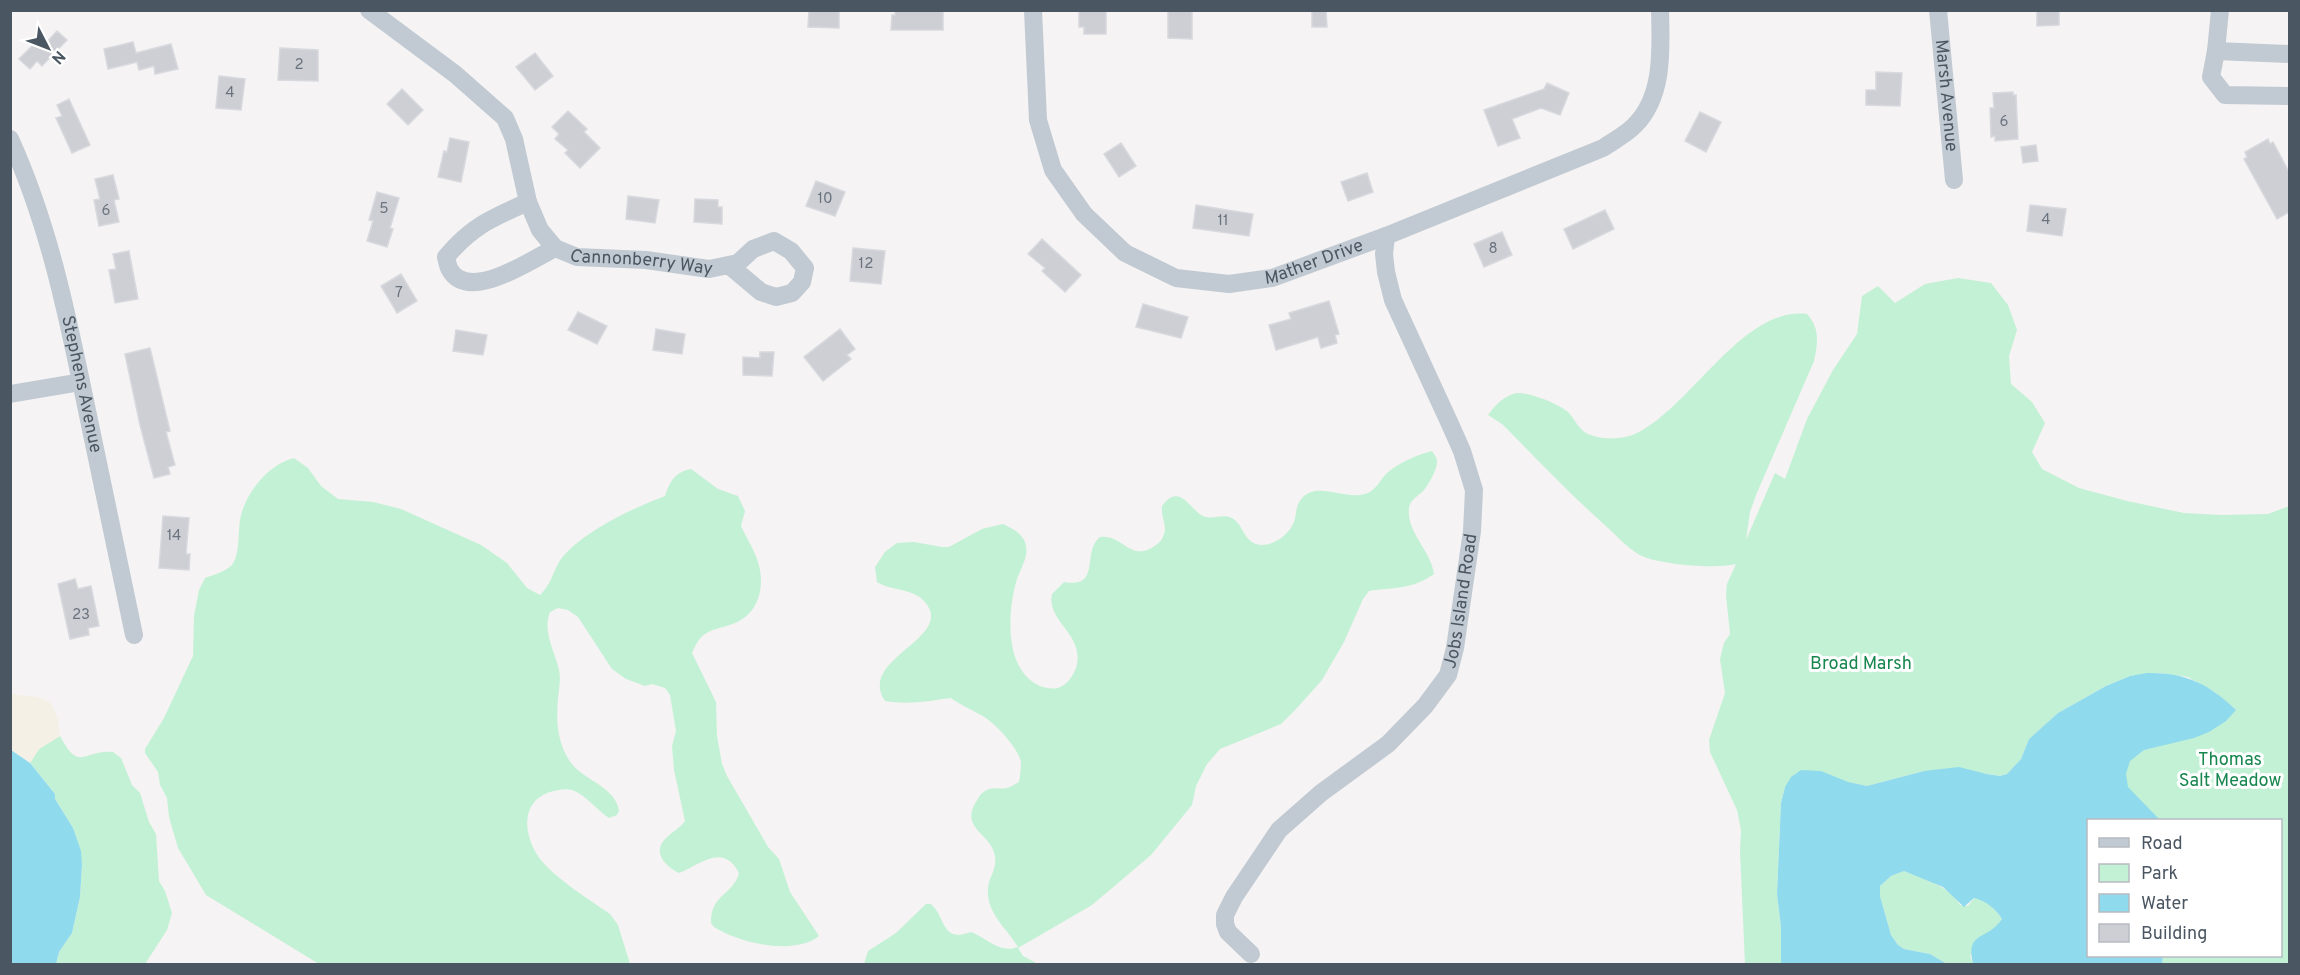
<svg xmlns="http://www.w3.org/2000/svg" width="2300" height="975" font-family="Overpass,sans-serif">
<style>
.green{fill:#c3f1d5}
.sand{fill:#f5f0e5}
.water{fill:#90daee}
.building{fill:#cdcfd5;stroke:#d7d9de;stroke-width:1.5}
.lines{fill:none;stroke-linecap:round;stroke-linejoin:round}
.minor{stroke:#c1cad2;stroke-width:18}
.labels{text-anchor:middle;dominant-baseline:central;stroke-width:6;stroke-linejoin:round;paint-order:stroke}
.number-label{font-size:15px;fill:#6b747e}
.street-label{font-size:18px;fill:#4a5661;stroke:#fff}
.park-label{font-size:18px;fill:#17864f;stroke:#fff}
</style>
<rect width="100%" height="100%" fill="#f5f3f3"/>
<path class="green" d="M1958,278L1991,283L2008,305L2017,330L2009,356L2011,384L2032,402L2045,423L2032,452L2042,469L2079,488L2127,501L2184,513L2222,515L2268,514L2289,506V964H2162L2163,956H2280V820H2150L2122,789L2123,765L2146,748L2236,710L2216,693L2188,677L2161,673L2130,676L2106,686L2058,713L2029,739L2021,759L2007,774L2000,776L1982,773L1924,771L1867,786L1796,773L1785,787L1781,803L1777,894L1781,927V964H1745L1740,851L1741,830L1737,810L1710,752L1709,740L1725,693L1720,659L1724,643L1730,634L1726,595L1727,584L1736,564C1714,569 1666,565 1644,557C1630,551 1619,538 1608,528C1571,495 1537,459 1502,424L1488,415C1495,405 1505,395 1517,393C1529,392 1559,404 1568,412C1574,418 1578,428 1586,433C1599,440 1621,440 1635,434C1691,408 1742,306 1807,314C1820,328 1818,343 1814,361L1756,495L1750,512L1746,540L1775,473L1785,479L1807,419L1833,370L1857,334L1862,296L1878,286L1895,303L1925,284Z
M1432,451C1434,454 1436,457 1437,460C1438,468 1429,484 1424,490C1419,496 1410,499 1409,508C1406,532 1432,552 1434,574C1411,590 1395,587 1369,591L1363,599L1344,642L1322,680L1296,709L1281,724L1220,749L1207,764L1196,786L1192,805L1151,855L1092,905L1018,948L1023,956L1038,964H864L868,951L896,933L926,904H931C947,919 941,943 971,932C988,939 1000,954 1018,947C1006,927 986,913 988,888C989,877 997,869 995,857C993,834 959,829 976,802C979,797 980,794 985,791C995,786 998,790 1007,788C1011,787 1015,784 1019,782C1020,776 1021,769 1021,763C1019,748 993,720 979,714C969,708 960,705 951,698C928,701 908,705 885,701C856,658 958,638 924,601C912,588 891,591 877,582L875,567L885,552L897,543L914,542L942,547H949L982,529L1003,524C1010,527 1021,533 1024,540C1031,554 1021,567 1017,579C1008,608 1005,658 1029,679C1037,686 1047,690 1058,688C1067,685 1073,676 1076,668C1086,634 1046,622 1052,594L1064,582C1102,589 1081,552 1100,537C1122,533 1131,564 1156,545C1161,542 1164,536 1165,530C1165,522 1161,515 1162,506C1181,480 1191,514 1206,517C1216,519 1227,512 1236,521C1245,530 1245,544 1262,545C1275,545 1289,534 1294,522C1297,513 1295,505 1303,497C1319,482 1344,500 1365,494C1375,492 1380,480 1387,473C1400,462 1417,455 1432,451Z
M294,458L308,468L321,486L338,499L373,502L401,509L481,545L507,563L527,588L540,595C551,585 553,571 561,559C582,532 633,508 665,496C670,481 675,472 691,469L718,489L738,496L745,511L741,526C746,537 753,548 757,559C766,584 760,613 735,623C712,632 703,627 692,653L716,702L717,736L722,764L727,776L768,847L779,859L790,892L819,936C794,956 739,943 714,927L711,923C710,895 734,894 739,873C723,842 700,865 679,873C666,867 651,852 666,838C672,832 679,829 685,821L674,770L672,746L676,731L670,695L665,688L652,684L645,686L626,679L612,669L578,617L568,610L558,608L550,612C542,632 555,651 559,670C561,679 559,689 558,698C556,719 557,741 569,760C581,780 616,786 619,811L617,815L609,818C597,810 586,795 572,790C565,788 557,790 550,792C522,801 523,831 536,853C548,874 590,900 610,914L618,925L630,964H319L206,895L178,848L169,817L167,798L160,785L158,772L145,753V749L164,718L193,656L194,616L199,590L205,578C213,575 224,572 231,566C240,557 238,533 240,520C244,495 268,464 294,458Z
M60,736C80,773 82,750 113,752L121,758L132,785L140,793L149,822L156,834L159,881L165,891L172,913L167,930L145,964H56L59,952L72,933L80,897L82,865L73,828L55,799V794L30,763L39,749Z
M1904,871C1924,879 1949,886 1960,905L1968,906L1974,898C1986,901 1996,909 2002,919L1997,927L1985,935L1970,956L1973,964H1947L1930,954L1904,949L1898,945L1891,935L1880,896V886L1891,876Z"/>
<path class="sand" d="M10,694C47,698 56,695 60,736L39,749L30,763L11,750Z"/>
<path class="water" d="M2147,673C2185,672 2209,684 2236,710L2226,721L2209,732L2194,738L2144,750L2130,761L2126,774L2128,787L2160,820H2088V956H2163L2162,964H1973C1965,931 1987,941 2002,919C1996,909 1986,901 1974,898L1964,907L1943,887L1904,871L1891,876L1880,886V896L1891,935L1898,945L1904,949L1930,954L1947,964H1781V927L1777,894L1781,803L1785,787L1791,777L1801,770L1821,771L1848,782L1867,786L1924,771L1959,767L1987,774L2000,776L2007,774L2021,759L2029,739L2058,713L2106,686L2130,676Z
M11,750L30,763L55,794V799L73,828L81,851L82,865L80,897L72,933L59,952L56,964H11Z"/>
<path class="building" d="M809,10H839V28L808,27Z
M895,10H943V30H891L892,15H895Z
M1079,10H1106V34H1084V27H1079Z
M1168,10H1192V39L1168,38Z
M1312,10H1326L1327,27H1312Z
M2037,10H2059V25L2037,26Z
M57,31L67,40L42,66L37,61L30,69L19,59L39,39L45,44Z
M133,42L136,53L171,44L178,69L155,74L154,66L139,70L137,62L108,69L104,49Z
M280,48L318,50V81L278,80Z
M535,53L553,76L535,90L516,67Z
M1876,72L1902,73L1900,106L1866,105V90H1876Z
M219,76L245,79L241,110L216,108Z
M1547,83L1569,93L1560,115L1541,108L1512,119L1520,138L1498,146L1484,110L1544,89Z
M402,89L423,110L408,125L387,104Z
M2013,92V95H2016L2018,139L1995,141V136L1991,137L1990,108H1994L1993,93Z
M69,99L90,145L72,153L56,118L62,116L57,105Z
M568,111L587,129L584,132L600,148L580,168L565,153L568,150L555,139L559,134L552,127Z
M1700,112L1721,122L1706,152L1685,141Z
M450,138L469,142L461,182L438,177L444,151L447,152Z
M2268,139L2270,144L2273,142L2289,172V212L2277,219L2244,159L2247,157L2245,152Z
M1121,143L1136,166L1119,177L1104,154Z
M2036,145L2038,161L2023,163L2021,147Z
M1367,173L1373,192L1348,201L1341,182Z
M113,175L119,199L114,200L119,222L99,226L94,200L100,199L95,179Z
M816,181L845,192L835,216L806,206Z
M377,192L399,198L390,228L393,229L387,247L367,241L373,221L369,220Z
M628,196L659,200L655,223L626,219Z
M695,199L718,200V207H722V224L694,222Z
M1196,205L1253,214L1249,236L1193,228Z
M2030,205L2066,209L2062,236L2027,231Z
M1605,210L1614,229L1573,249L1564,229Z
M1502,232L1512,255L1484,267L1474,244Z
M1042,239L1081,275L1065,292L1042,271L1045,268L1028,254Z
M853,248L885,251L881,284L850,281Z
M129,251L138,299L115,303L109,270L116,269L113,254Z
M401,274L417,301L397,313L381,286Z
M1329,301L1339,334L1335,335L1337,343L1321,348L1318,337L1276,350L1269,325L1291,319L1289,313Z
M1143,304L1188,317L1181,338L1136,327Z
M578,312L607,326L597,344L568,330Z
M656,329L685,334L682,354L653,350Z
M840,329L855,349L847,355L851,359L823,381L804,357Z
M456,330L487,335L483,355L453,351Z
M150,348L170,431L166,432L175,465L168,467L170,474L154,478L140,425L125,354Z
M760,352H774L772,376L743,375V357L760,358Z
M163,516L189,518L186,554H190L189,570L159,568Z
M75,579L78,589L91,586L99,626L88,628L89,635L70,639L58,584Z"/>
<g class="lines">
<g class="minor">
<path id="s1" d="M369,10L455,74L505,118L514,139L528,202C492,218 472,226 446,257C447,261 448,267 450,270C469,303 533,259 555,248L577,257L646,260L709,269L738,263L753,249L774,241L791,251L805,268L802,282L792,293L776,297L761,292L730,266"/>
<path id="s2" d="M1033,10L1038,120L1053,170L1084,214L1125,253L1176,278L1229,284L1272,278L1386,236L1603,148C1613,141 1625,135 1634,126C1664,97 1661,50 1660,10"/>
<path id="s3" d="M1938,10L1954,180"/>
<path d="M2220,10L2216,51L2290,54"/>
<path d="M2216,51L2211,77L2225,95L2290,96"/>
<path id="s4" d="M10,139C51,229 69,324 89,420C104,492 119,563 134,635"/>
<path d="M528,202L540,230L555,248"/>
<path d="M10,394L81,382"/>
<path id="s5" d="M1251,954L1228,932L1225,924V915L1234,897L1279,830L1321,793L1388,744L1425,706L1448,675L1455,648L1472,531L1474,490L1462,451L1450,424L1393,300L1386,272L1384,254L1386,236"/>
</g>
</g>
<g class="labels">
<g class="number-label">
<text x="299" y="65">2</text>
<text x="230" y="93">4</text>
<text x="2004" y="122">6</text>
<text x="825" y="199">10</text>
<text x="384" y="209">5</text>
<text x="106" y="211">6</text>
<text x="2046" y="220">4</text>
<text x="1223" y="221">11</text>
<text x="1493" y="249">8</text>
<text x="866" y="264">12</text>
<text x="399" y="293">7</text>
<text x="174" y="536">14</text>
<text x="81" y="615">23</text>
</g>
<g class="street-label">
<text stroke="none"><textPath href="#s3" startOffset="86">Marsh Avenue</textPath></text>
<text stroke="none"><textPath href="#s1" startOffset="580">Cannonberry Way</textPath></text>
<text stroke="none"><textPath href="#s2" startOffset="471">Mather Drive</textPath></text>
<text stroke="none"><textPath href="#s4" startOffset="256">Stephens Avenue</textPath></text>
<text stroke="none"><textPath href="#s5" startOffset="456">Jobs Island Road</textPath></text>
</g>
<g class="park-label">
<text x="1861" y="664">Broad Marsh</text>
<text x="2230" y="760">Thomas<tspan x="2230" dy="21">Salt Meadow</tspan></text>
</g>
</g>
<rect width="2300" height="975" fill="none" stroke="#4a5661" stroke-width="24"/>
<rect x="2087" y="819" width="195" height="138" fill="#ffffff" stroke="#b7bbc0" stroke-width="1.5"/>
<rect x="2099" y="838" width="30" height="9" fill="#c1cad2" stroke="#b7bbc0" stroke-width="1.5"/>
<text x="2141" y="849" font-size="18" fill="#4a5661">Road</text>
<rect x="2099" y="864" width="30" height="18" fill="#c3f1d5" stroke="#b7bbc0" stroke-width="1.5"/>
<text x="2141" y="879" font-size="18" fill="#4a5661">Park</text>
<rect x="2099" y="894" width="30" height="18" fill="#90daee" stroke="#b7bbc0" stroke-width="1.5"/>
<text x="2141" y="909" font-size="18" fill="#4a5661">Water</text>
<rect x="2099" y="924" width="30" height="18" fill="#cdcfd5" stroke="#b7bbc0" stroke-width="1.5"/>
<text x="2141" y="939" font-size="18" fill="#4a5661">Building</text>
<g transform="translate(48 48) rotate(132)" stroke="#ffffff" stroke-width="4.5" paint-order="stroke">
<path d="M0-4.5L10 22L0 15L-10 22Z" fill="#4a5661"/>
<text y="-9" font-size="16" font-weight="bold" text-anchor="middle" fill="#4a5661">N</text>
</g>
</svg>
